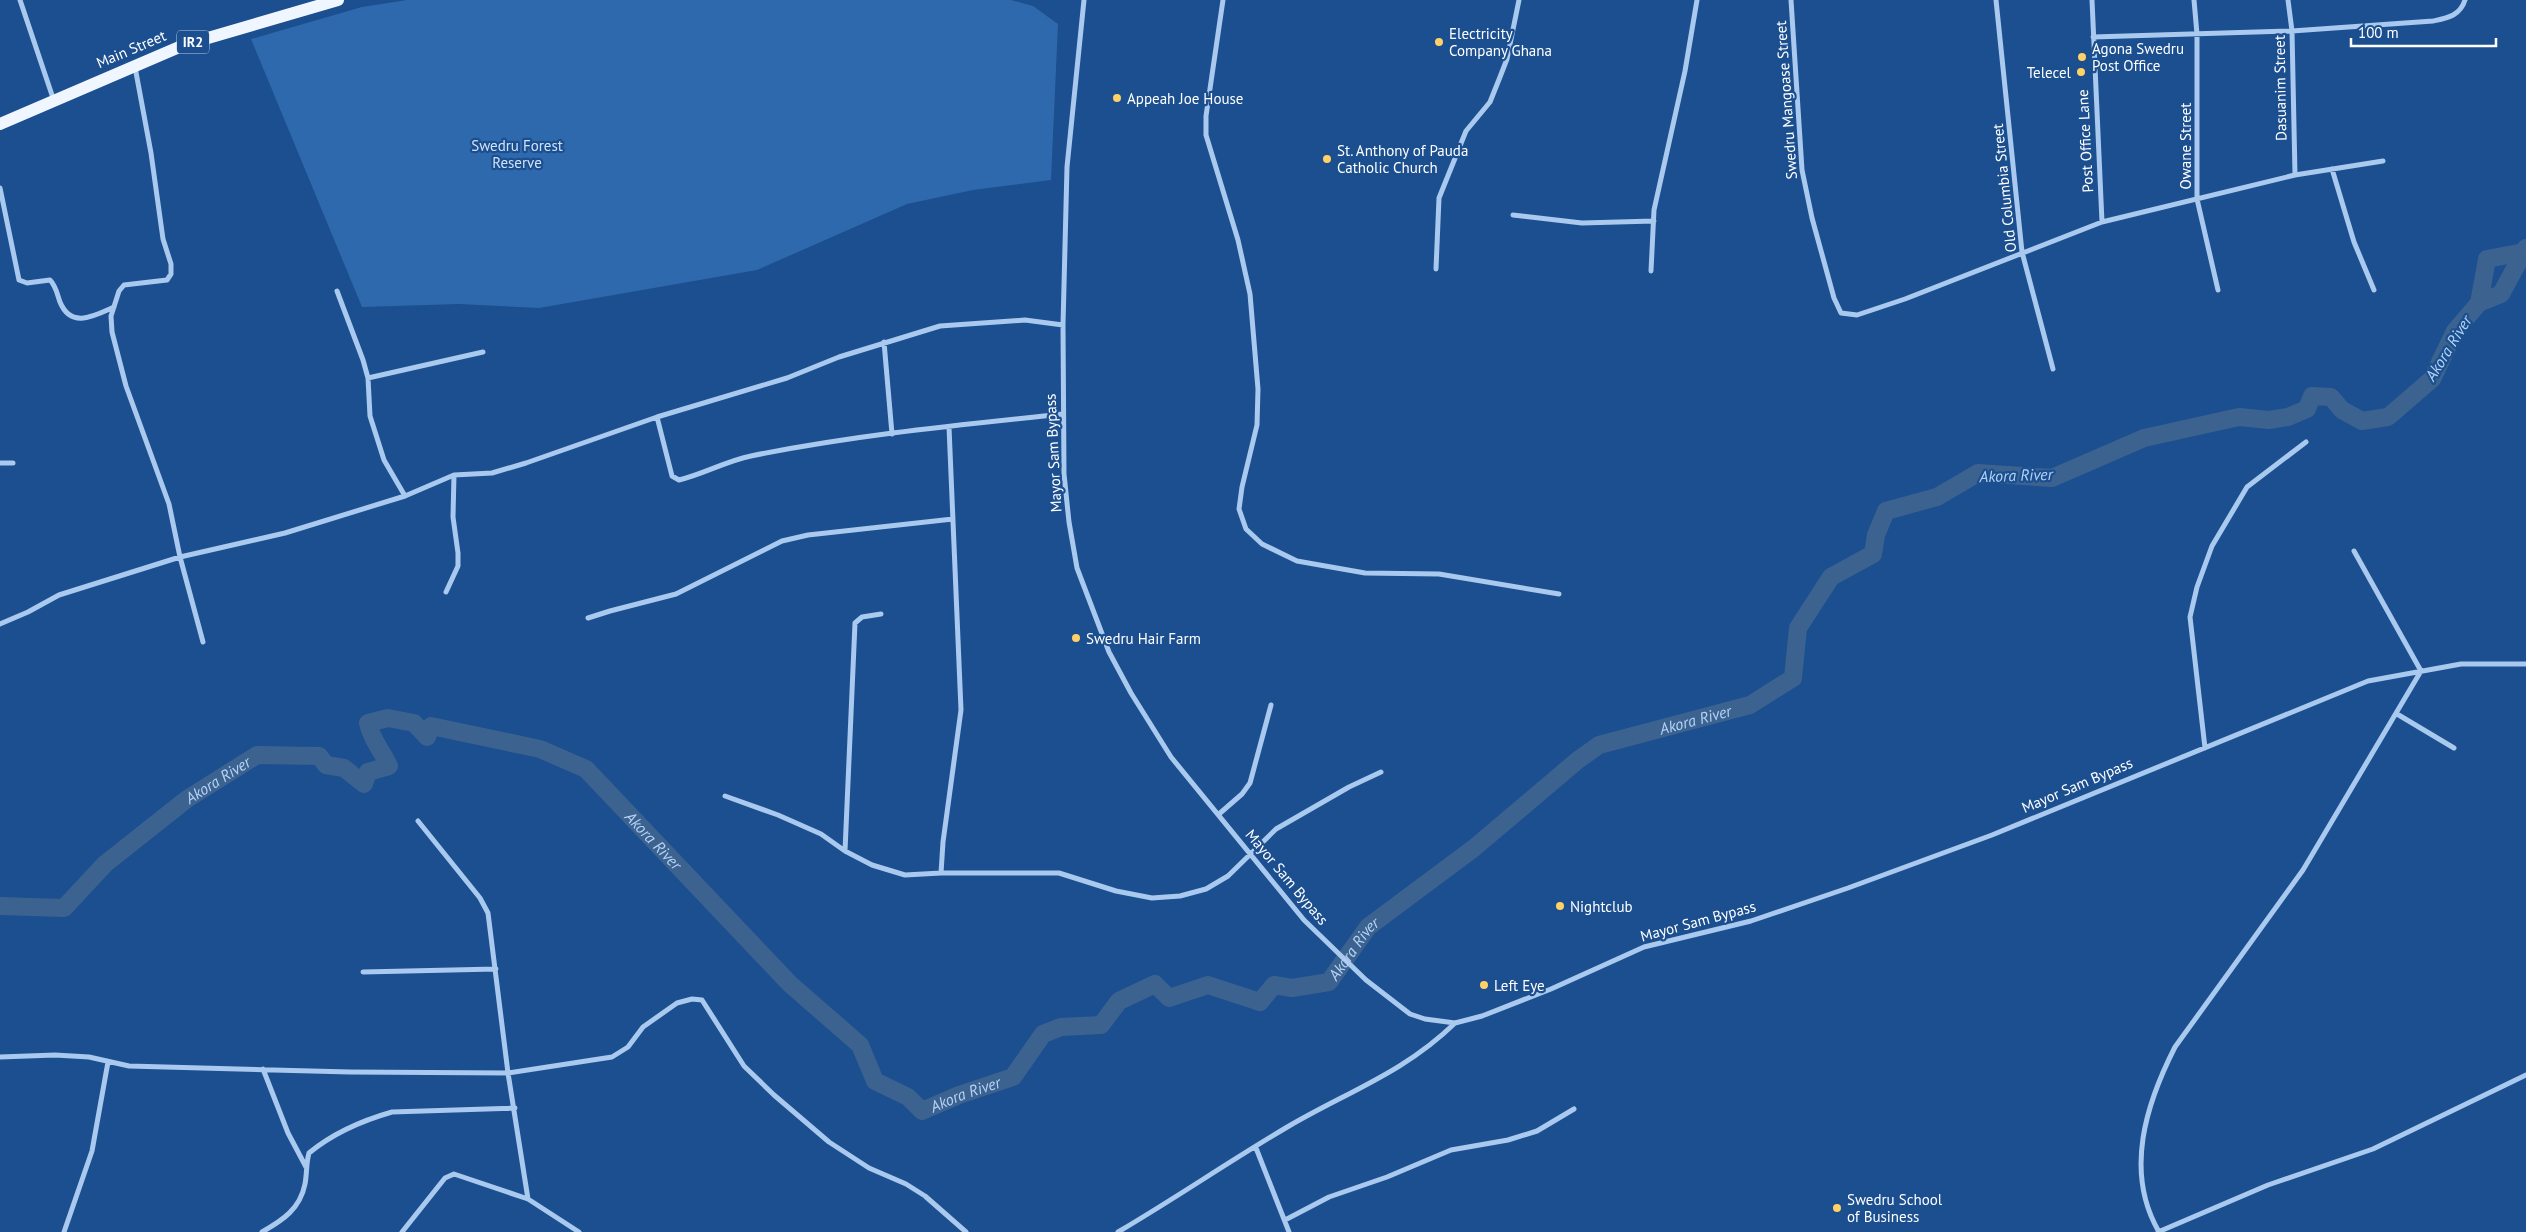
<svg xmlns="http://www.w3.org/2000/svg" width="2526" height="1232" font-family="'PT Sans',sans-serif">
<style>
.green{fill:#2e69ad}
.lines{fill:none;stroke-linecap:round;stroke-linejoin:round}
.river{stroke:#3c6290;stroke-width:18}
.street{stroke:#a9c9ee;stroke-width:5}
.primary{stroke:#f0f6ff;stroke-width:12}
.poi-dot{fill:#ffd166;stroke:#1b4f8f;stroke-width:2}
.labels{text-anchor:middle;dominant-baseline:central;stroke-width:4.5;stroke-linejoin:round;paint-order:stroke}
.shield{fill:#1b4f8f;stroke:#bbcadd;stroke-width:1}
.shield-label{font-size:14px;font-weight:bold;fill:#fff}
.poi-label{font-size:15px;fill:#fff;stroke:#1b4f8f;text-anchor:start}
.street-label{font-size:15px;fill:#fff;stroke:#1b4f8f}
.park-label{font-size:15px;fill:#cfe3fa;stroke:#1b4f8f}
.water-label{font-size:16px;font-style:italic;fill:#b5d3f5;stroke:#1b4f8f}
</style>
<rect width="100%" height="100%" fill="#1b4f8f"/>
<path class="green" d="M407,0H1011L1033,6L1058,24L1051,180L973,190L907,204L757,270L539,308L459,304L362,307L251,39L362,7Z"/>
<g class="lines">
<g class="river">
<path d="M2479,303L2501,294L2526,248"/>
<path id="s1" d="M0,906L64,908L105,864L187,799L257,755L319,756L326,765L344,768L364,784L368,772L389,766C381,749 372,741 368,723L388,718L414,723L427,737L431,726L540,749L586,769L790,984L860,1045L875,1081L908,1097L922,1111L959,1095L1013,1077L1043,1034L1061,1027L1101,1025L1119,1001L1155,984L1169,998L1208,985L1260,1002L1274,985L1292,988L1329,982L1368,927L1474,848L1578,760L1599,745L1750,705L1793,678L1798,628L1831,577L1873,554L1876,535L1886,511L1937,497L1978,473L2052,478L2144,438L2239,417L2269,420L2288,417L2307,409L2312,396L2331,397L2342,410L2362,421L2388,417L2432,379L2455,331L2479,303L2487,259L2524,252"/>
</g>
<path class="street" d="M20,0L54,101
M1084,0L1067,167L1063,325L1064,474L1069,522L1077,568L1109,652L1131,693L1171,757L1304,920L1366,980L1410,1014L1425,1019L1455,1023L1482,1016L1551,989L1644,947L1751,921L1848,888L1992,835L2368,681L2461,664H2526
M1223,0L1206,116V135L1238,240L1250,294L1258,389L1257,425L1242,487L1239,509L1246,529L1262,544L1297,561L1365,573L1439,574L1559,594
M1791,0L1802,170L1812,218L1834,298L1841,313L1857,315L1905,299L2102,222L2295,175L2383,161
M1996,0L2022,252L2053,369
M2092,0L2102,222
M2194,0L2197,34V199L2218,290
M2288,0L2292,31L2295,175
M2093,37L2292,31L2433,21C2447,18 2460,16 2465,0
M135,67L151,153L163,239L171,264V274L167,280L124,285L119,291L111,316L112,332L126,386L169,504L180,557L203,642
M2332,169L2354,242L2374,290
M0,188L19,280L27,283L50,280C56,286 57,294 60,302C71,329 94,316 114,307
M1513,215L1582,223L1654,221
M1436,269L1439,198L1466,131L1490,102L1500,77L1507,59L1519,0
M1651,271L1654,210L1685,71L1697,0
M337,291L363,360L368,378L370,416L384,460L405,496
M884,342L892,434
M368,378L483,352
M657,417L672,476L679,480C704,474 726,461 751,456C854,435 959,425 1063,414
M949,427L961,710L943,842L941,873H1059L1116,891L1152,898L1180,896L1206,889L1228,876L1276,829L1349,787L1381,772
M0,463H13
M446,592L458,566V553L453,517L454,475
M588,618L610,611L676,594L782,541L808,535L953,519
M0,624L28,612L59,595L180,557L285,533L405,496L454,475L492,473L526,463L657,417L787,378L839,357L940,326L1025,320L1063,325
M2397,714L2454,748
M2205,748L2190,617L2197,587L2212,546L2247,487L2306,442
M725,796L778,815L821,834L845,851L872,865L905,875L941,873
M1219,814L1242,794L1250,783L1271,705
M418,821L480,898L488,913L508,1073L528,1199L579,1232
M845,851L855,623L862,617L881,614
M363,972L496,969
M0,1057L55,1055L89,1057L129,1066L350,1072L508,1073L612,1057L628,1047L643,1027L677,1003L692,999L702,1000L744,1066L774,1095L829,1142L869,1168L906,1184L925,1196L966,1232
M263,1069L288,1133L306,1167
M1256,1148L1289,1232
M1285,1220L1329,1197L1387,1177L1451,1150L1508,1140L1537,1131L1574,1109
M64,1232L92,1151L108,1062
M262,1232C283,1220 300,1209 305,1184C307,1174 306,1163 309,1153C332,1134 364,1120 392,1112L515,1108
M402,1232L445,1178L454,1174L528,1199
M1118,1232C1176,1198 1231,1160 1289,1126C1347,1092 1405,1072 1455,1023
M2158,1232L2268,1185L2373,1149L2526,1075
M2159,1232C2124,1172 2146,1104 2175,1047L2303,870L2421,671L2354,551"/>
<path class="primary" d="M0,124L184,45L338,0"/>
</g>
<g class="poi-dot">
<circle cx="1439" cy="42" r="5"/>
<circle cx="2082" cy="57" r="5"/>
<circle cx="2081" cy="72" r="5"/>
<circle cx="1117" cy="98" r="5"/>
<circle cx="1327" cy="159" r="5"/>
<circle cx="1076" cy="638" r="5"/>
<circle cx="1560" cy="906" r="5"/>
<circle cx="1484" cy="985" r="5"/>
<circle cx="1837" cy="1208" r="5"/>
</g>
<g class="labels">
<rect class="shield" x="177" y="30.5" width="32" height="23" rx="4"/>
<g class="shield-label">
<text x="193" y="42">IR2</text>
</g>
<g class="poi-label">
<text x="1449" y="33">Electricity<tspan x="1449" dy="17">Company Ghana</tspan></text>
<text x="2092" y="48">Agona Swedru<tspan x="2092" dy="17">Post Office</tspan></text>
<text x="2071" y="72" text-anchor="end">Telecel</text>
<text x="1127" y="98">Appeah Joe House</text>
<text x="1337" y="150">St. Anthony of Pauda<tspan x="1337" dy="17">Catholic Church</tspan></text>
<text x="1086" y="638">Swedru Hair Farm</text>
<text x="1570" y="906">Nightclub</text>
<text x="1494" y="985">Left Eye</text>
<text x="1847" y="1199">Swedru School<tspan x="1847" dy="17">of Business</tspan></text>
</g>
<g class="street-label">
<text transform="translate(131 49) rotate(-23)">Main Street</text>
<text transform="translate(2280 88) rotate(-91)">Dasuanim Street</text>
<text transform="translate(1786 100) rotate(-94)">Swedru Mangoase Street</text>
<text transform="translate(2085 141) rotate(-93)">Post Office Lane</text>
<text transform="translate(2185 146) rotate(-90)">Owane Street</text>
<text transform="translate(2004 188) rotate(-96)">Old Columbia Street</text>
<text transform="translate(1053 453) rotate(-93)">Mayor Sam Bypass</text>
<text transform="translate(2077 785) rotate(-23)">Mayor Sam Bypass</text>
<text transform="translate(1287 877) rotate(50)">Mayor Sam Bypass</text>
<text transform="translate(1698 921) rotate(-15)">Mayor Sam Bypass</text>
</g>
<g class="park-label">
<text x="517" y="145">Swedru Forest<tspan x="517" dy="17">Reserve</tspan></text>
</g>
<g class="water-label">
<text transform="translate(2448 348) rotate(-58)">Akora River</text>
<text transform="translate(2016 475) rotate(-2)">Akora River</text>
<text stroke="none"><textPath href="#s1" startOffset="2169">Akora River</textPath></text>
<text stroke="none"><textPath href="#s1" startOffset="265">Akora River</textPath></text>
<text stroke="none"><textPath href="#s1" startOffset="849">Akora River</textPath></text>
<text stroke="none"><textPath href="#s1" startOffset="1749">Akora River</textPath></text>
<text stroke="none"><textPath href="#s1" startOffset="1282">Akora River</textPath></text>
</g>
</g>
<path d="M2351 38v8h145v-8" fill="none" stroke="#ffffff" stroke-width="2.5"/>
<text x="2358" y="38" font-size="15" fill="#ffffff" stroke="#1b4f8f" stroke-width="4" paint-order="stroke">100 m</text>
</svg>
